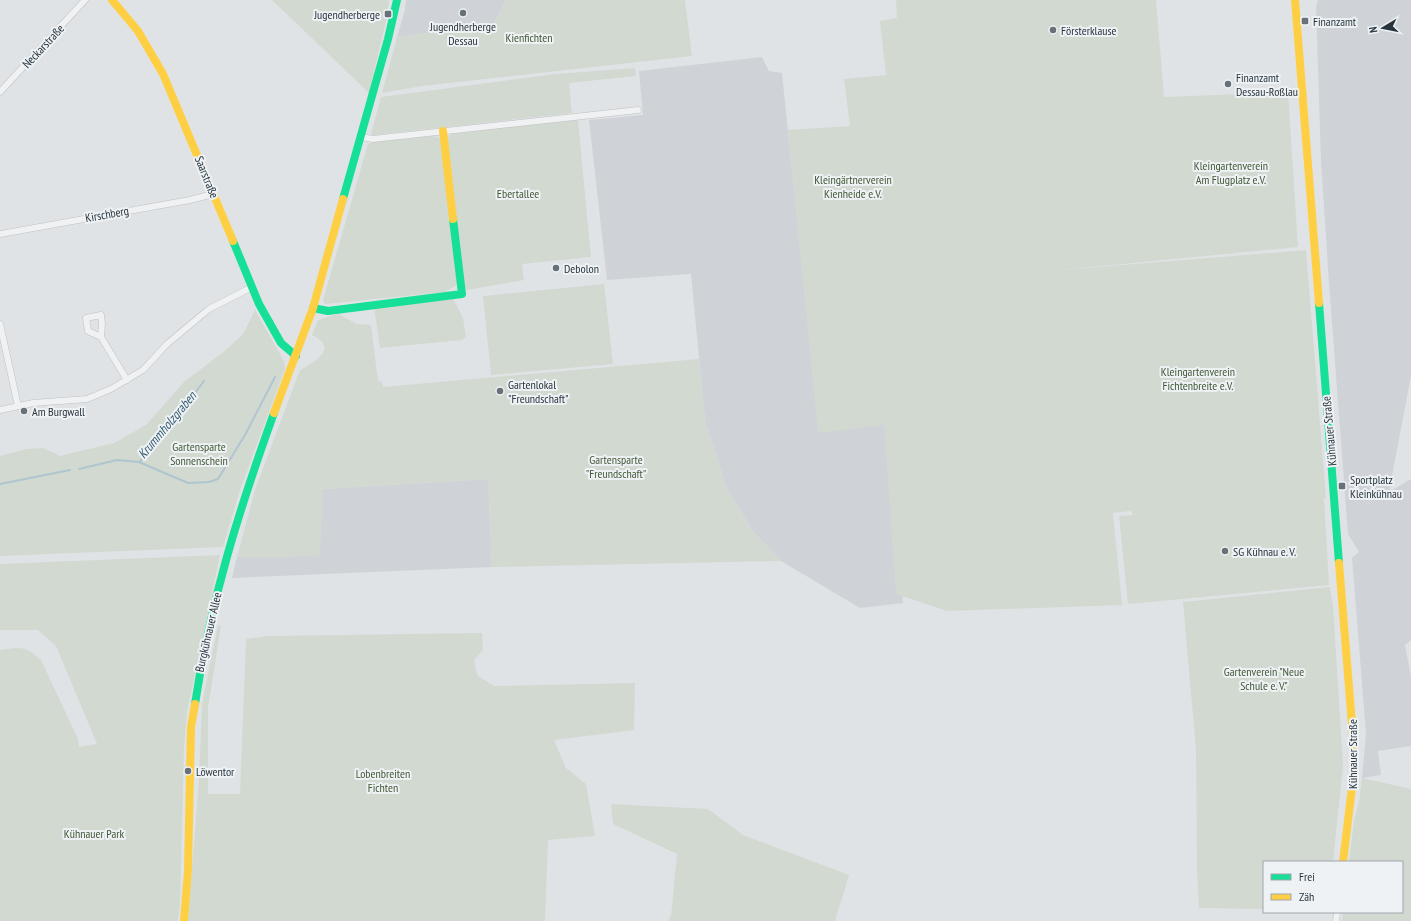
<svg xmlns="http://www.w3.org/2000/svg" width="1411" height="921" font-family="'PT Sans Narrow',sans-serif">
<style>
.built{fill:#cfd3d8}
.green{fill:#d2d9d1}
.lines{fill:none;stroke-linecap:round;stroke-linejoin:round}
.stream{stroke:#afc5cf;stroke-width:2}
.street-casing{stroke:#bec1c3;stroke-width:7}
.street{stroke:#f0f1f2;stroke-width:6}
.fast{stroke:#16e098;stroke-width:8}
.slow{stroke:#ffcf43;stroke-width:8}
.poi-dot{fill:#687178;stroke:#eef2f5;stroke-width:1.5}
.labels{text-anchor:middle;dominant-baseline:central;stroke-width:4;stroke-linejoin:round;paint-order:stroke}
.poi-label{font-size:12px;fill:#28343e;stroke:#eef2f5;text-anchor:start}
.park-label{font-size:12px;fill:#435936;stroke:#eef2f5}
.street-label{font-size:12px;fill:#28343e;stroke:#eef2f5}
.water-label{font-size:13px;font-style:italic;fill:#345a70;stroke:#eef2f5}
</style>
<rect width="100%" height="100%" fill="#e0e3e5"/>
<path class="built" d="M406,0H506L493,25L397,37L405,10Z
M1318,0H1411V376L1389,492L1411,479V640L1405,645L1411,676V746L1378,751L1381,775L1362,778L1366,734L1352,558L1359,552L1348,534L1329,283L1321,161L1316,6Z
M762,57L769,71L782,73L818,422L886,415L903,603L860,608L781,561L752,530L727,489L705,420L691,274L607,280L589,120L643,115L639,71Z
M488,479L492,567L232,578L237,557H290L323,489Z"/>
<path class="green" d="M272,0H389L387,17L369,93Z
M506,0H685L692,56L422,86L382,93L397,37L493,25Z
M896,0H1156L1164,97L1288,92L1298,247L1061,270L1306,250L1326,498L1292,501L1324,498L1329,585L1128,604L1119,516L1133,515L1131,511L1113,513L1122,605L947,611L896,594L884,425L818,433L788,130L850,126L844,79L886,75L880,21L897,18Z
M635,68L636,76L569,83L572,113L374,135L371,134L381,97L556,74Z
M578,120L591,257L522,264L524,280L467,290L463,285L447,141L449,136L454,132Z
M433,136L439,138L442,143L457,285L445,292L325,304L323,300L368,144L374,142Z
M604,284L613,364L491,375L483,296Z
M453,299L463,318L466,337L461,340L380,348L374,307Z
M255,310L284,361L285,369L240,490L223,547L0,556V456L26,449L43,448L60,456L114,443L146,425L184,382L226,350L243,334Z
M338,314L357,324L371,325L378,381L382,382L383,387L699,359L705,420L727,489L752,530L781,561L492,567L488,479L323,489L320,555L290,557H237L255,490L300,370C314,362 340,348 312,335L318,320Z
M220,555L187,712L184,748L180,905L178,921H0V650C19,647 26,645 41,660L78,739L79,747L97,744L56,646L38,630H0V564Z
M1330,587L1333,605L1343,766L1333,862H1264V909L1199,908L1197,872L1196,750L1183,602Z
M218,625L221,626L208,708V794H240L246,639L269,636L482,633L483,650L474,660L477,675L494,686L635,683L634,730L554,740L566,768L586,784L595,836L548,840L545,921H188L199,779L202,704Z
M1362,778L1411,789V921H1342L1343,912H1402V862H1349L1354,820L1359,802Z
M611,804L708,809L743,835L849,875L835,921H668L671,916L677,854L613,824Z"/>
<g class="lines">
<path class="stream" d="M139,462L188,483L209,482L218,479L245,435L275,377
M79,469L117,460L139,462L149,453L204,381
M0,484L70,470"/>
<defs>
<path id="street" d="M0,92L85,0
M361,137L373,139L638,110
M0,234L190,200L213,194
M0,324L18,406
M101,337L88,331L86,318L101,315L102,324L101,337L127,380
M0,410L33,403L87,399L111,389L143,370L167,344L209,309L252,287
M1336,921L1337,912"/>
</defs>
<use href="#street" class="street-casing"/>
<use href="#street" class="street"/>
<path class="fast" d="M343,199L388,39L397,0
M233,241L259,304L281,343L296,356
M1319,303L1339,563
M313,308L328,311L462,294L453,219
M195,704C210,602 239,510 274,413"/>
<path class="slow" d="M112,0L138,31L163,74L233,241
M1295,0L1319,303
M443,131L453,219
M274,413L313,308L343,199
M1339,563L1353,737V779L1343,862
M184,921L188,870L191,727L195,704"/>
</g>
<g class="poi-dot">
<circle cx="463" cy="13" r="4"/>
<rect x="384" y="10" width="8" height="8" rx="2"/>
<rect x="1301" y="17" width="8" height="8" rx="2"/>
<circle cx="1053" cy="30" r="4"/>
<circle cx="1228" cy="84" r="4"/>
<circle cx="556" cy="268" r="4"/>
<circle cx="500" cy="391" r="4"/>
<circle cx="24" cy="411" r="4"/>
<rect x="1338" y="482" width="8" height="8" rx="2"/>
<circle cx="1225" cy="551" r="4"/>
<circle cx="188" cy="771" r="4"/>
</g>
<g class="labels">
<g class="poi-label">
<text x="380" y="14" text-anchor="end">Jugendherberge</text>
<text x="1313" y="21">Finanzamt</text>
<text x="463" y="26" text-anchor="middle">Jugendherberge<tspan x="463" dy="14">Dessau</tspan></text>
<text x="1061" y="30">Försterklause</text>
<text x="1236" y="77">Finanzamt<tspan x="1236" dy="14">Dessau-Roßlau</tspan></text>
<text x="564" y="268">Debolon</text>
<text x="508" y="384">Gartenlokal<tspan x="508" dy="14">"Freundschaft"</tspan></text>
<text x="32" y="411">Am Burgwall</text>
<text x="1350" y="479">Sportplatz<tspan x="1350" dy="14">Kleinkühnau</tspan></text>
<text x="1233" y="551">SG Kühnau e. V.</text>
<text x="196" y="771">Löwentor</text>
</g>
<g class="park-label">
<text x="529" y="37">Kienfichten</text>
<text x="1231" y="165">Kleingartenverein<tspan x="1231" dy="14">Am Flugplatz e.V.</tspan></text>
<text x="853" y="179">Kleingärtnerverein<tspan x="853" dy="14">Kienheide e.V.</tspan></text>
<text x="518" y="193">Ebertallee</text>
<text x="1198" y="371">Kleingartenverein<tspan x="1198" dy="14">Fichtenbreite e.V.</tspan></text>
<text x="199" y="446">Gartensparte<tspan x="199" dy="14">Sonnenschein</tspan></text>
<text x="616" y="459">Gartensparte<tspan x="616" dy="14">"Freundschaft"</tspan></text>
<text x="1264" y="671">Gartenverein "Neue<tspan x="1264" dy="14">Schule e. V."</tspan></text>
<text x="383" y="773">Lobenbreiten<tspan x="383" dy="14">Fichten</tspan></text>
<text x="94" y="833">Kühnauer Park</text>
</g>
<g class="street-label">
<text transform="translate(43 46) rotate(-47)">Neckarstraße</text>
<text transform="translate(207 177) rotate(68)">Saarstraße</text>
<text transform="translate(107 214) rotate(-10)">Kirschberg</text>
<text transform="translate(1329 431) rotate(-95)">Kühnauer Straße</text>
<text transform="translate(208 632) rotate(-77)">Burgkühnauer Allee</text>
<text transform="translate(1352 754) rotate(-90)">Kühnauer Straße</text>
</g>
<g class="water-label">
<text transform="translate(167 425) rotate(-50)">Krummholzgraben</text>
</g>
</g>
<rect x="1263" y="861" width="140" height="52" fill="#eef2f5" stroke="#9fa6ac"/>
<rect x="1271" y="874" width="20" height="6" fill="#16e098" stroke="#9fa6ac"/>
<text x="1299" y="881" font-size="12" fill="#28343e">Frei</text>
<rect x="1271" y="894" width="20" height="6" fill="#ffcf43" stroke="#9fa6ac"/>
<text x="1299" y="901" font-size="12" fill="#28343e">Zäh</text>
<g transform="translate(1383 28) rotate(260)" stroke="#eef2f5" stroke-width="3" paint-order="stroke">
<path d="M0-3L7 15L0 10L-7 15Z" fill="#28343e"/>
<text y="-6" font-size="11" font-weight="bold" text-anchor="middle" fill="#28343e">N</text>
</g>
</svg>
